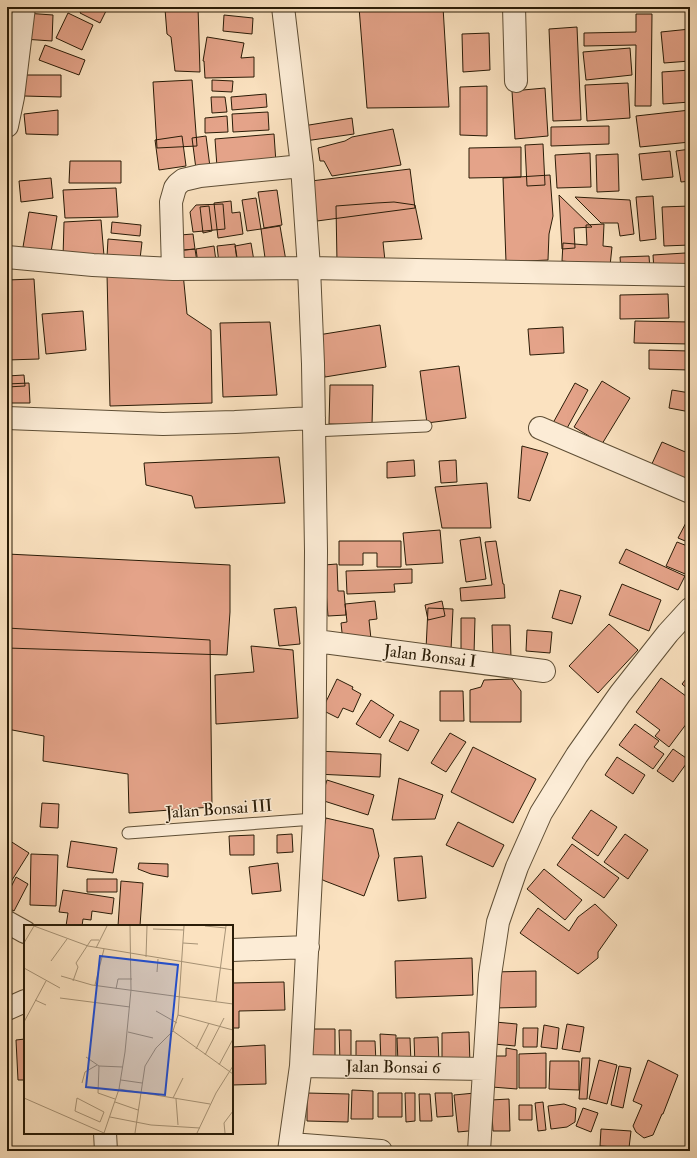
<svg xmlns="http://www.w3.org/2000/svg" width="697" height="1158" font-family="'IM FELL Double Pica',serif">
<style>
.building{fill:#e4a389;stroke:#2a1c07}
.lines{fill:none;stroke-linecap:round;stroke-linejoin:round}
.lane-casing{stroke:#5e4e35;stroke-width:13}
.street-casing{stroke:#5e4e35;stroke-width:24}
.lane{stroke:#fcecd6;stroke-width:11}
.street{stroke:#fcecd6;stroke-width:22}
.labels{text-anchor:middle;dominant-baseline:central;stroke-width:3;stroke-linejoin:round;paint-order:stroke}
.street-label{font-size:17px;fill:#2a1c07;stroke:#fcecd6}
.inset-road{fill:none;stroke:#a79376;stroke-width:1}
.view{fill:#1d4ed8;fill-opacity:0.15;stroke:#1d4ed8;stroke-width:2}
.inset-edge{fill:none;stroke:#2a1c07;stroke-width:2}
</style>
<rect width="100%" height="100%" fill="#fbe2c0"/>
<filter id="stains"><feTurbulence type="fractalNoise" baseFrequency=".005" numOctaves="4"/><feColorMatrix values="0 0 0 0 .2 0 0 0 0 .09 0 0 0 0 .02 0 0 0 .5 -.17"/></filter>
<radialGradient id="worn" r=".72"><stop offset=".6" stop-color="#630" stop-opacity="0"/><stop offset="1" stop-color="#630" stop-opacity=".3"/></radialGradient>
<path class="building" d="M7,7H12L7,58Z
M31,7H72V11H31Z
M83,7H108L100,23L80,13Z
M168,7H198L200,72L175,71L171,37L167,34L165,9H168Z
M359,7H443L449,107L367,108Z
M25,13L53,15L52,41L23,39Z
M68,13L93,25L82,50L56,38Z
M636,14H652L651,106H635L636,45L584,46V33L636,32Z
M224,15L253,18L252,34L223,31Z
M577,27L581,120L553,121L549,29Z
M690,29V61L664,63L661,32Z
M489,33L490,70L463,72L462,34Z
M207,37L244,43L241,58L254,57V77L205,78L204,61H203Z
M45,45L85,60L79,75L39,60Z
M630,48L632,75L586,80L583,52Z
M690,70V102L663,104L662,72Z
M24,75H61V97L24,96Z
M192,80L197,146L157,148L153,82Z
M212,80L233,81L232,92L212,91Z
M628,83L630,118L587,121L585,85Z
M487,86V136L460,135V87Z
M545,88L548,136L515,139L512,91Z
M266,94L267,107L232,110L231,97Z
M211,97H225L227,112L212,113Z
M58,110V135L26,134L24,114Z
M690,110V142L640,147L636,116Z
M268,112L269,130L233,132L232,114Z
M227,116L228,132L205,133V118Z
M352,118L354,134L305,141L303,126Z
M609,126V144L551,146V127Z
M393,129L401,165L332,176L324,161H320L318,148L345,141L352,137Z
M274,134L276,163L217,167L215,139Z
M182,136L186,166L159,170L155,140Z
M206,136L210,167L196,169L192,138Z
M543,144L545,185L527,186L525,145Z
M521,147V177L469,178V148Z
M690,149V181L681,182L676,151Z
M670,151L673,177L642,180L639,154Z
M590,153L591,187L557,188L555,155Z
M618,154L619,191L597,192L596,155Z
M70,161H121V183H69Z
M410,169L415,208L317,221L311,181Z
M550,175L553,216L549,234L548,260L506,262L503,178Z
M51,178L53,198L21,202L19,181Z
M116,188L118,217L65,218L63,190Z
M277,190L282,225L264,228L258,192Z
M559,195L592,227L574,228L575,248L562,249Z
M653,196L656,239L640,241L636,197Z
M575,197L630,200L634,234L620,236L618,223H601Z
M256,198L261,229L247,231L242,200Z
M231,201L232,213L240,212L243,234L218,238L214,203Z
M394,202L415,205L422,239L383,242L385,261L337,262L336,206L376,203Z
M223,204L225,229L193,232L190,212L196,205Z
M209,206L212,231L203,233L200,207Z
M690,206V245L664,246L662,207Z
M29,212L57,216L51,252L23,247Z
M101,220L104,256L63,258L64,222Z
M112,222L141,225L140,236L111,233Z
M604,224L603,246L612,247L610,266L562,261L563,243L587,245L586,225Z
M280,226L286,261L266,265L261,229Z
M193,234L195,249L183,250L180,235Z
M108,239L142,242L140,259L107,257Z
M251,243L254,261L238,263L235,246Z
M235,244L237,261L219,263L217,246Z
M214,246L216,261L198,264L196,249Z
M195,249L197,262L178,264L176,251Z
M685,253L690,260V269L654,271L653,255Z
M649,256L650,270L621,271L620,257Z
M183,273L187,314L211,330L212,403L110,406L107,274Z
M34,279L39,359L7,360V280Z
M668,294L669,318L620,319V295Z
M83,311L86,350L46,354L42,314Z
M635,321L690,322V344L634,343Z
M270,322L277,395L223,397L220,323Z
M380,325L386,367L325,377L318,335Z
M563,327L564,353L530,355L528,329Z
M649,350L690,351V370L649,369Z
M459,366L466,418L427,423L420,371Z
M24,375L25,386L7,387V376Z
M602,381L630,398L602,444L574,427Z
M29,383L30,403H7V384Z
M575,383L588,390L566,430L553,423Z
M330,385H373L372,425L329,424Z
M672,390L690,393V412L669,408Z
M662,442L690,454V486L650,468Z
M522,446L548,453L530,501L518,498Z
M279,457L285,503L195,508L192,496L146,485L144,463Z
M414,460L415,476L387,478V462Z
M456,460L457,482L441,483L439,461Z
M487,483L491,528H442L435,487Z
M690,515V543L678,538Z
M440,530L443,563L406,565L403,533Z
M480,537L486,579L466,582L460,540Z
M339,541H401V567H377V553H363V565H339Z
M496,541L503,584H504L505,598L461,601L460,588L492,585L485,542Z
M677,542L690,547V576L666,566Z
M626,549L685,576L678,590L619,563Z
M7,554L230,565V612L227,655L7,648Z
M337,564L338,591H344L346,615L328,616L324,565Z
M412,569V583L394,584L395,592L347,594L346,571Z
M622,584L661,600L649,631L609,615Z
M560,590L581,596L572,624L552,618Z
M375,601L377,619L369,620L371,639L343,642L341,623L347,622L345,604Z
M442,601L445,616L428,620L425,605Z
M296,607L300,644L279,646L274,609Z
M428,608L453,609L451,650L426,649Z
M461,618H475L474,654H461Z
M609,624L638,650L598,693L569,666Z
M492,625H510L511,658H493Z
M7,628L210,640L212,807L129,813L128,774L43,761L44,736L7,729Z
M527,630L552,632L550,653L526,651Z
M251,646L293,650L298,718L216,724L215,675L254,672Z
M690,674V691L682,684Z
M661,678L690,699V719L669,747L655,736L660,730L636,712Z
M337,679L353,687L352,689L361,694L353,712L343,708L338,718L322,710Z
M512,679L521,691V722H470V690L481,687L484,680Z
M440,691H463L464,721H440Z
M371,700L394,715L380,738L356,724Z
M400,721L419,730L408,751L389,741Z
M635,724L659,741L654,747L664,754L653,769L619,745Z
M450,733L466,742L446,772L431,763Z
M473,747L536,779L513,823L451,792Z
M673,749L689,760L673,782L657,771Z
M317,751L381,754L380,777L316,774Z
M617,757L645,775L633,794L605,775Z
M399,778L443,795L435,819L392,820Z
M327,780L374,795L368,815L321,800Z
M42,803L59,804L58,828L40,827Z
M591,810L617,827L598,856L572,838Z
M326,818L373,829L379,856L364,896L325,881L313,875Z
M458,822L504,845L493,867L446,845Z
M292,834L293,852L277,853V835Z
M625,834L648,850L628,879L604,862Z
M254,835V855H230L229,836Z
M7,839L29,853L7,888Z
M71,841L117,848L113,873L67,867Z
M572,844L619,878L604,898L557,865Z
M31,854L58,855L56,906L30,905Z
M422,856L426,898L398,901L394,858Z
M139,863L168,864V877L151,874L138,869Z
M278,863L281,891L252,894L249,867Z
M544,869L582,900L565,920L527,889Z
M16,877L28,884L14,911L7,907V895Z
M87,879H117V892H87Z
M121,881L143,883L140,926H118Z
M63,890L114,898L112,914L92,911L91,920L83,919L82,926H66L68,913L59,912Z
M595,904L617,925L598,952V958L578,974L520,933L538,908L569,931L578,917Z
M472,958L473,995L396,998L395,961Z
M536,971V1007L494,1008L493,972Z
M284,982L285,1010L239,1011V1028H232V983Z
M495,1022L517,1024L515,1046L494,1044Z
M567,1024L584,1027L580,1052L562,1049Z
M544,1025L559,1028L557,1049L541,1047Z
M523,1028H538L537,1047H523Z
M309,1029H335V1062H309Z
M339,1030H351V1062H340Z
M469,1032L470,1065H442V1033Z
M380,1034L396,1035V1064H381Z
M438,1037L439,1064L415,1065L414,1038Z
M397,1038H410L411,1063H398Z
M25,1039V1080H18L16,1040Z
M356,1041H375L376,1063L356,1064Z
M265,1045L266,1084L232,1085V1047Z
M506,1048L517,1050V1089L492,1087V1056H506Z
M546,1053V1088H519V1054Z
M582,1058H590L587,1099H579Z
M599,1060L617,1065L607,1104L589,1099Z
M648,1060L678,1075L663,1114H662L653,1135L644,1138L636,1132L633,1126L642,1105L633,1101Z
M550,1061H579V1090L549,1089Z
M619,1066L631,1068L623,1108L611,1105Z
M352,1090L373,1091V1119H351Z
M307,1093L349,1094L348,1122L307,1121Z
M378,1093H402V1117H378Z
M405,1093H415V1121L406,1122Z
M435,1093H452L453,1116L437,1117Z
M475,1093L479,1130L458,1132L454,1095Z
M419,1094H430L432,1121H420Z
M509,1099L510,1131H493L491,1100Z
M543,1102L546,1130L538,1131L535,1103Z
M564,1104L576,1108L575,1122L567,1127L551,1129L548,1106Z
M519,1105H532V1120H519Z
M583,1108L598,1113L591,1132L576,1126Z
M601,1129L631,1131L629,1148L600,1146Z"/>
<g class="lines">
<defs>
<path id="lane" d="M313,431L426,426
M128,833L314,819"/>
<path id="street" d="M283,7L302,166L309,268L313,364L316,551L314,819L301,1066L289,1151
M514,7L516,81
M7,126L13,97L24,7
M7,257L93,265L173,269L309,268L690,275
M173,269L171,202L175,188L178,184L183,180L200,176L302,166
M7,418L163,424L235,422L314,418
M540,428L690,492
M316,641L544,671
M7,922L25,932
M232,950L308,947
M7,1009L25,1001
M301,1066L484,1069
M105,1133L106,1151
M291,1144L381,1151
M479,1151L490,975L498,922L517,867L541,813L577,755L620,694L668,633L690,609"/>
</defs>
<use href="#lane" class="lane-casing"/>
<use href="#street" class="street-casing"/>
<use href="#lane" class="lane"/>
<use href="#street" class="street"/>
</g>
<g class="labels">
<g class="street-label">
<text transform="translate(430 656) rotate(7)">Jalan Bonsai I</text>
<text transform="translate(219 809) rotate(-4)">Jalan Bonsai III</text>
<text transform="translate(393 1067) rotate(1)">Jalan Bonsai 6</text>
</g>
</g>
<g transform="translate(24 925)">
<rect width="209" height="209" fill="#fbe2c0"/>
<path class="inset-road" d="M10,1L64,21L209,45M160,1L154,90L149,106L209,149M181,1L202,3M129,4L160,5M0,18L10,1M159,18L174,19M72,23L83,1M122,32L123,1M27,36L43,14M0,43L36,63M133,47L134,34M37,51L68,60L209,79M49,56L54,42L52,38L67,15H75M71,60L80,24M92,64L94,54H108M36,73L106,82M11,75L22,80M192,76L202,1M132,86L153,98M154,90L209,105M0,97L22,56M104,107L129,113M172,124L185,98M181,130L200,93M62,132L75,141L99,142M195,140L209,114M75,141L74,168L91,174M97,155L118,158M58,158L61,147L73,140M95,164L186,179M0,173L80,208M53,173L80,187L76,197L51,186ZM149,173L159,153M152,174L154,200M91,177L114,185M86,192L127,200L176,203M80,208L95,164L101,127L107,65L106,1M111,208L121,141L132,123L149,106M173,208L192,168L209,141M201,208L200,198L209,186"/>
<path class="view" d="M76,31L154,40L141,170L62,162Z"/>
<rect width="209" height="209" class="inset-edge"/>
</g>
<rect width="697" height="1158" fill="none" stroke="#fbe2c0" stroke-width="24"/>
<rect x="8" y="8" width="681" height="1142" fill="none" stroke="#2a1c07" stroke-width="2"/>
<rect x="12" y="12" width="673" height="1134" fill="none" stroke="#2a1c07"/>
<rect width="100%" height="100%" filter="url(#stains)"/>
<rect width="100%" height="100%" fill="url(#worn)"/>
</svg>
